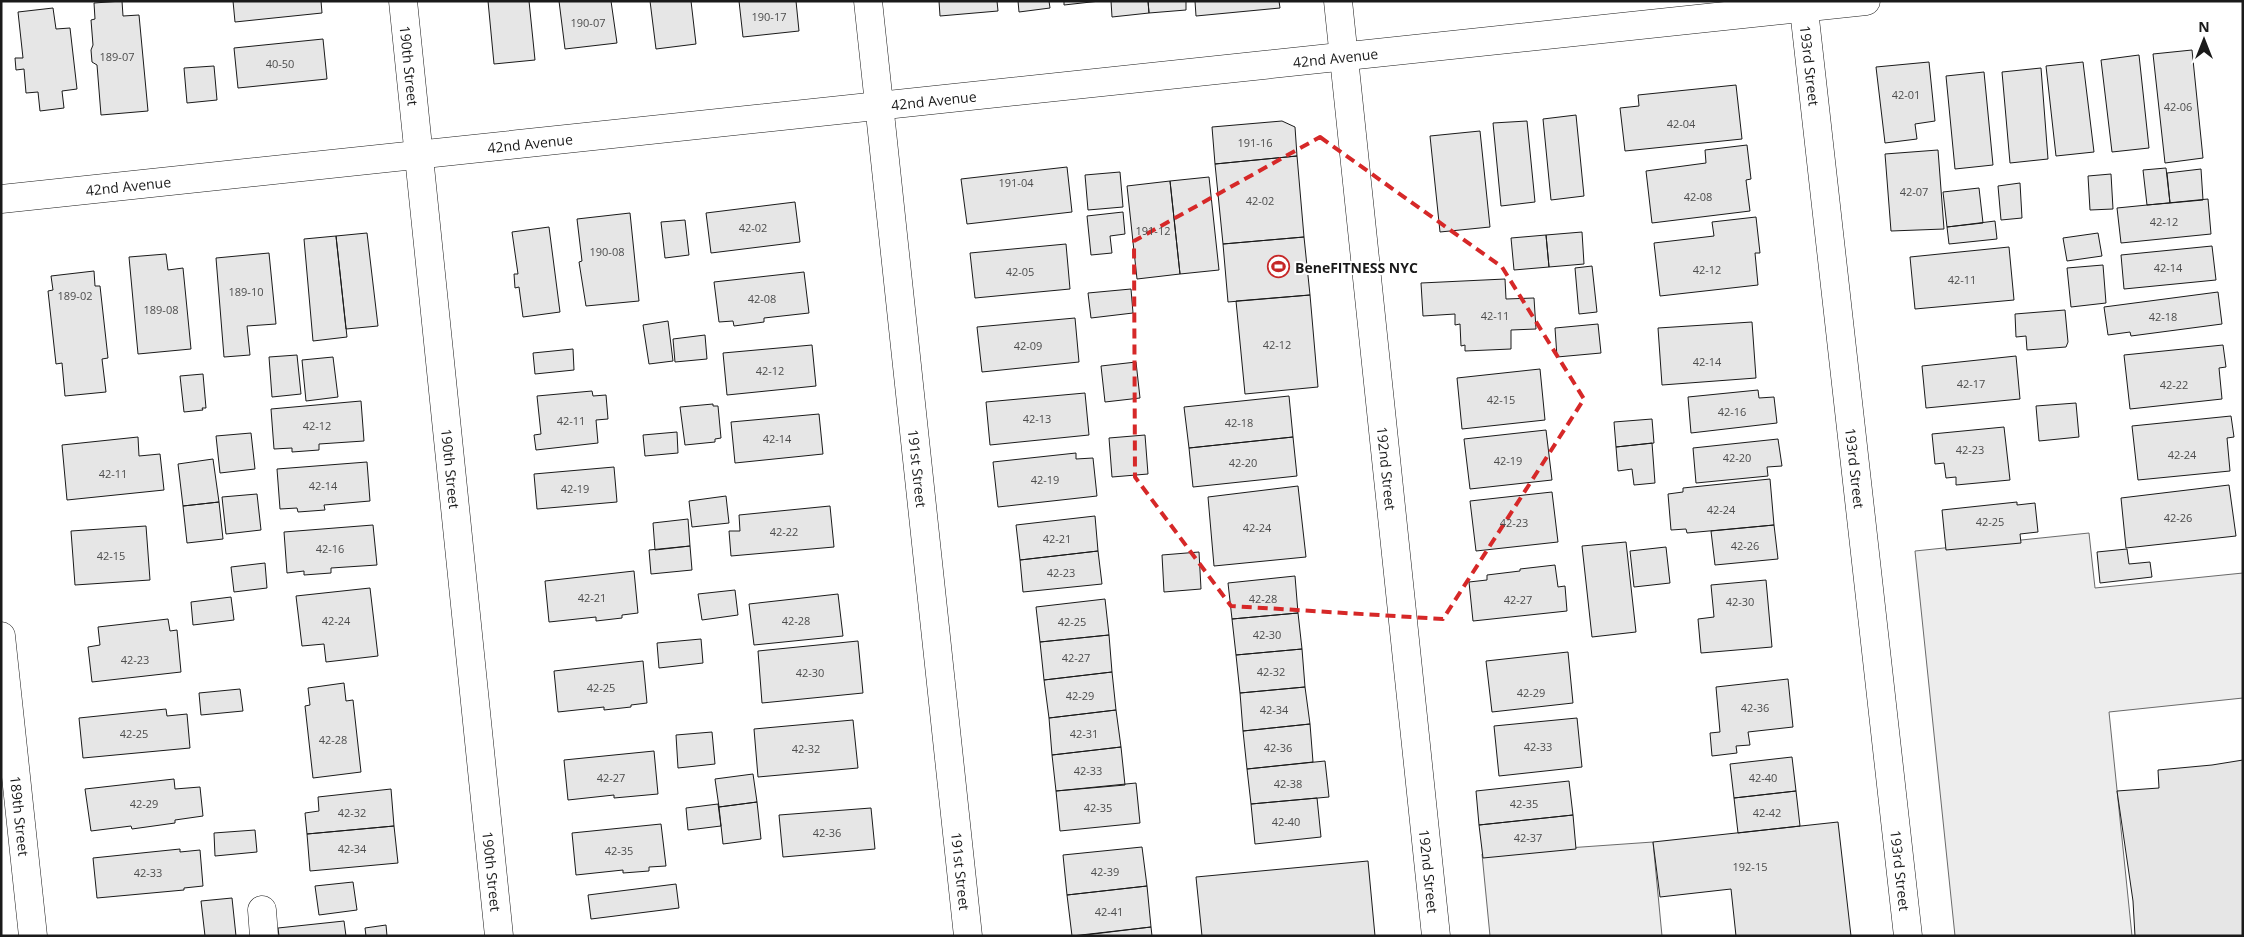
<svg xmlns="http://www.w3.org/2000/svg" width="2244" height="937" font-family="'Open Sans',sans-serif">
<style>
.parking{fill:#ededed;stroke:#6a6a6a}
.building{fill:#e6e6e6;stroke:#1a1a1a}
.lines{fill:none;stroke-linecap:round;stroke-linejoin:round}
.minor-casing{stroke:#1a1a1a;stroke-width:29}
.minor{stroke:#fff;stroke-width:28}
.marked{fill:none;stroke:#d62828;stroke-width:4;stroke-dasharray:10 6;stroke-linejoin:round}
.labels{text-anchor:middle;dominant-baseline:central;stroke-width:4;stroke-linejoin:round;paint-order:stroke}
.number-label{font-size:11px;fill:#4d4d4d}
.street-label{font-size:14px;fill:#1a1a1a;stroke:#fff}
.poi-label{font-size:14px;font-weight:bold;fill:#1a1a1a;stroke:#fff;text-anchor:start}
</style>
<rect width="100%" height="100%" fill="#fff"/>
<path class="parking" d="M2089,533L2095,588L2243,573V698L2109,712L2132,936H1955L1915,551Z
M1653,842L1662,936H1490L1482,854Z"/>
<path class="building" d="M122,1L123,16L139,15L148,111L101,115L97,65L92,62L91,50L93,45L91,20L95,19L94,3Z
M233,1H321L322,13L235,22Z
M488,1H529L535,60L494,64Z
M559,1H611L617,43L565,49Z
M650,1H691L696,44L656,49Z
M739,1H796L799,31L743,37Z
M939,1H997L998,11L940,16Z
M1018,1H1049L1050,8L1019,12Z
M1064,1H1100L1064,5Z
M1111,1H1148L1149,13L1112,17Z
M1148,1H1186V10L1149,13Z
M1195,1H1279L1280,8L1196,16Z
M53,8L56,29L70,28L77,89L62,91L64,108L40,111L38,92L26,93L24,69L16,70L15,58H23L18,12Z
M323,39L327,79L238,88L234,48Z
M2192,50L2203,158L2165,163L2153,54Z
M2139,55L2149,148L2112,152L2101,60Z
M1929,62L1935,121L1915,124L1917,139L1885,143L1876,67Z
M2083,62L2094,152L2056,156L2046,66Z
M214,66L217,100L187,103L184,68Z
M2041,68L2048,159L2010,163L2002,72Z
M1984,72L1993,165L1955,169L1946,76Z
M1736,85L1742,139L1625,151L1620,108L1639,106L1638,95Z
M1576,115L1584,196L1551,200L1543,119Z
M1282,121L1295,127L1297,156L1215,164L1212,127Z
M1527,121L1535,202L1501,206L1493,123Z
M1480,131L1490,227L1440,232L1430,136Z
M1747,145L1751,179L1746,180L1750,211L1652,223L1646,171L1706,163L1705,150Z
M1938,150L1944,229L1891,231L1885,154Z
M1297,156L1304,237L1223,244L1215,164Z
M1067,167L1072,212L967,224L961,179Z
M2166,168L2170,203L2147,205L2143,170Z
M2201,169L2203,200L2170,203L2167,173Z
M1120,172L1123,207L1088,210L1085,175Z
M2111,174L2113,209L2090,210L2088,176Z
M1209,177L1219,270L1180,274L1170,181Z
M1170,181L1180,274L1137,279L1127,186Z
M2020,183L2022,218L2001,220L1998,186Z
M1979,188L1983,223L1947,227L1943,192Z
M2208,199L2211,234L2121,243L2117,208Z
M795,202L800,242L711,253L706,213Z
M1123,212L1125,234L1110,236L1112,253L1091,255L1087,216Z
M630,213L639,301L586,306L579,262L582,261L577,219Z
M1756,217L1760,253H1755L1758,285L1660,296L1654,243L1714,236L1712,222Z
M685,220L689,255L665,258L661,222Z
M1995,221L1997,239L1949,244L1947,227Z
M549,227L560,312L523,317L519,287L515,288L514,274H518L512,232Z
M1582,232L1584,264L1549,267L1546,235Z
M367,233L378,326L346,329L336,236Z
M2098,233L2102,256L2067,261L2063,238Z
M1546,235L1549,267L1514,270L1511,238Z
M336,236L347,337L313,341L304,239Z
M1304,237L1310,295L1228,302L1223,244Z
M1066,244L1070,289L975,298L970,253Z
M2212,246L2216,280L2124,289L2121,255Z
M2009,247L2014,300L1915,309L1910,257Z
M269,253L276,324L247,326L250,355L224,357L216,258Z
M166,254L168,270L183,268L191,349L138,354L129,257Z
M2103,265L2106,303L2071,307L2067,268Z
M1592,266L1597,312L1579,314L1575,268Z
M94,271L95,286H100L108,358L102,359L106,392L65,396L62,363L56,364L48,291L53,290L51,276Z
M804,272L809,313L764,318V322L734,326L733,321L719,322L714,282Z
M1505,279L1506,299L1534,298L1536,329L1511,330V349L1465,351V345L1461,346L1460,324L1455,325V314L1423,316L1421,283Z
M1131,289L1133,313L1091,318L1088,293Z
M2218,292L2222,324L2131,336L2130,332L2108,335L2104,307Z
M1310,295L1318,387L1245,394L1236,301Z
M2065,310L2068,342L2066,347L2027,350L2026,336L2016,337L2015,314Z
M1075,318L1079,362L982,372L977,327Z
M668,321L673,361L649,364L643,325Z
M1752,322L1756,378L1662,385L1658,328Z
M1598,324L1601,353L1557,357L1555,328Z
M705,335L707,359L675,362L673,339Z
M812,345L816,386L727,395L723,353Z
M2223,345L2226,367L2219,368L2222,399L2130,409L2124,355Z
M573,349L574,370L535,374L533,353Z
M297,355L301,394L272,397L269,357Z
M2016,356L2020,399L1926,408L1922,366Z
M333,357L338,397L306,401L302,360Z
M1136,362L1140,398L1105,402L1101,366Z
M1540,369L1545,420L1462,429L1457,378Z
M203,374L206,408H202L203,410L184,412L180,376Z
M1758,390L1759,398L1774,397L1777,423L1691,433L1688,397Z
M592,391L593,396L606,395L608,419L596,420L598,443L536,450L534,435L541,434L537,396Z
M1085,393L1089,435L990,445L986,402Z
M1289,396L1293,437L1189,448L1184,407Z
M361,401L364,441L319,444V450L292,452V448L274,449L271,409Z
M2076,403L2079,437L2039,441L2036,406Z
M713,404V406H718L721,438L715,439V442L685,445L680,407Z
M819,414L823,454L735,463L731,422Z
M2231,416L2234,437L2227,438L2230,471L2138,480L2132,426Z
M1652,419L1654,443L1616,447L1614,422Z
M2004,427L2010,480L1956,485V477L1946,478L1944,463L1935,464L1932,434Z
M1546,430L1552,480L1470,489L1464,439Z
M677,432L678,453L645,456L643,435Z
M251,433L255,469L220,473L216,436Z
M1145,435L1148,474L1112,477L1109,438Z
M138,437L139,456L160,454L164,490L67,500L62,445Z
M1293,437L1297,476L1193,487L1189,448Z
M1778,439L1782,466L1767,467L1768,476L1696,483L1693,448Z
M1652,443L1655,483L1634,485L1632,469L1618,471L1616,447Z
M1076,453V459L1093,458L1097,496L998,507L993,462Z
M213,459L219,502L183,506L178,464Z
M367,462L370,501L324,505L325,510L298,512L297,508L280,509L277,469Z
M614,467L617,502L537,509L534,474Z
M1770,479L1774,525L1687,533L1686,529L1671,530L1668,494L1683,492V488Z
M2229,485L2236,536L2126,548L2121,498Z
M1298,486L1306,557L1214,566L1208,497Z
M1552,492L1558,542L1476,551L1470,501Z
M257,494L261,530L226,534L222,497Z
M726,496L729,523L692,527L689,501Z
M219,502L223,539L187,543L183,506Z
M2017,502V505L2035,503L2038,532L2020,534L2021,543L1946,550L1942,510Z
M830,506L834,547L731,556L729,531H740L739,515Z
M1095,516L1098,551L1020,560L1016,525Z
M688,519L690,546L655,550L653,523Z
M373,525L377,565L331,568V573L304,575V571L287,573L284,532Z
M1774,525L1778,559L1715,565L1711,531Z
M146,526L150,580L75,585L71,531Z
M1626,542L1636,632L1592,637L1582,546Z
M690,546L692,570L651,574L649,550Z
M1666,547L1670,583L1634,587L1630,551Z
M2127,549L2129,564L2150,562L2152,577L2100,583L2097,552Z
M1098,551L1102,584L1023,592L1020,560Z
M1199,552L1201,589L1164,592L1162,555Z
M265,563L267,588L234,592L231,567Z
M1555,565L1558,587L1565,586L1567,611L1473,621L1469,582L1487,580V575L1520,571V569Z
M634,571L638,613L622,615V618L596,621V617L549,622L545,581Z
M1295,576L1298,613L1232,619L1228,583Z
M1766,580L1772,647L1701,653L1698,619L1714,617L1711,585Z
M370,588L378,656L326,662L324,644L302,646L296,596Z
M735,590L738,615L702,620L698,594Z
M838,594L843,636L754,645L749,604Z
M231,597L234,620L193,625L191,602Z
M1105,599L1109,635L1040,642L1036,607Z
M1298,613L1302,649L1236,655L1232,619Z
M168,619L170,631L177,630L181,672L92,682L88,647L100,645L98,627Z
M1109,635L1112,672L1044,680L1040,642Z
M701,639L703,663L659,668L657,643Z
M858,641L863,693L762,703L758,651Z
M1302,649L1305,687L1240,693L1236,655Z
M1568,652L1573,703L1492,712L1486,661Z
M643,661L647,703L631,705V707L604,710V707L558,712L554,671Z
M1112,672L1116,710L1049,718L1044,680Z
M1788,679L1793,727L1748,732L1750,745L1736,746L1737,753L1712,756L1710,733L1720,732L1716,687Z
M344,683L346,701L353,700L361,772L313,778L305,706L310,705L308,688Z
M1305,687L1310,724L1243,731L1240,693Z
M240,689L243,711L201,715L199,693Z
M166,709L167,716L187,714L190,748L83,758L79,718Z
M1116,710L1121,747L1052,755L1049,718Z
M1577,718L1582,767L1499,776L1494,726Z
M853,720L858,768L758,777L754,729Z
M1310,724L1313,762L1247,769L1243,731Z
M712,732L715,764L678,768L676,735Z
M1121,747L1125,785L1056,791L1052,755Z
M654,751L658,794L614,798V795L568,800L564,760Z
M1792,757L1796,791L1734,798L1730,764Z
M2243,760V936H2135L2133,901L2117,791L2159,788L2158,770L2212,765Z
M1325,761L1329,797L1251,804L1247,769Z
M753,774L757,802L719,807L715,779Z
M174,779L175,789L200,787L203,816L175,820V823L132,829L131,826L91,831L85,789Z
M1569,781L1573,815L1479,825L1476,791Z
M1136,783L1140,823L1060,831L1056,791Z
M391,789L394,826L307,834L305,813L319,811L318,797Z
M1796,791L1800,826L1738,833L1734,798Z
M1317,798L1321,837L1255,844L1251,804Z
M757,802L761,839L723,844L719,807Z
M718,804L721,826L688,830L686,808Z
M871,808L875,849L783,857L779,815Z
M1573,815L1576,849L1483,858L1479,825Z
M1838,822L1851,936H1736L1731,889L1660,897L1653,842Z
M661,824L666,866L649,867V871L623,873V870L576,875L572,833Z
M394,826L398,863L310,871L307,834Z
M255,830L257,852L215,856L214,833Z
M1142,847L1147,886L1067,895L1063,855Z
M180,849V852L200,850L203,886L184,888V890L97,898L93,858Z
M1368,861L1375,936H1202L1196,877Z
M353,882L357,910L319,915L315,886Z
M676,884L679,908L591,919L588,895Z
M1147,886L1151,927L1072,936L1067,895Z
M232,898L236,936H205L201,901Z
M344,921L346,936H279L278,928Z
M386,925L387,936H366L365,928Z
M1151,927L1152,936H1077Z"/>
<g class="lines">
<defs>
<g id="minor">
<path id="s1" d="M403,1L499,936"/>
<path id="s2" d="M868,1L968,936"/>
<path id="s3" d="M1338,1L1436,936"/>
<path id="s4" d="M1803,1L1908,936"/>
<path id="s5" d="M1,199L1866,1"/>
<path id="s6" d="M1,636L33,936"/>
<path d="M262,910L264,936"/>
</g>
</defs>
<use href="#minor" class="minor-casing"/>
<use href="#minor" class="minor"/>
</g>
<path class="marked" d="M1320,137L1502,267L1584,399L1443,619L1231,606L1135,477L1134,241Z"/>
<defs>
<symbol id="stadium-ring" viewBox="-11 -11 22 22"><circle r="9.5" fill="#fff" stroke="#c62828" stroke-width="1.5"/><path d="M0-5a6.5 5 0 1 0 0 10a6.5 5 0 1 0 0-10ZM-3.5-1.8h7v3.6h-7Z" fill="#c62828"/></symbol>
</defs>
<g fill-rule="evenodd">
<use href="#stadium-ring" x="1266" y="254" width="25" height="25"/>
</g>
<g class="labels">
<g class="number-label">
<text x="769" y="16">190-17</text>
<text x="588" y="22">190-07</text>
<text x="117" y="56">189-07</text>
<text x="280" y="63">40-50</text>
<text x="1906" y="94">42-01</text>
<text x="2178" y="106">42-06</text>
<text x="1681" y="123">42-04</text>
<text x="1255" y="142">191-16</text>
<text x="1016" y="182">191-04</text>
<text x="1914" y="191">42-07</text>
<text x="1698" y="196">42-08</text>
<text x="1260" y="200">42-02</text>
<text x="2164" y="221">42-12</text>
<text x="753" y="227">42-02</text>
<text x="1153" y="230">191-12</text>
<text x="607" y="251">190-08</text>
<text x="2168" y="267">42-14</text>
<text x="1707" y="269">42-12</text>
<text x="1020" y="271">42-05</text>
<text x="1962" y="279">42-11</text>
<text x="246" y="291">189-10</text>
<text x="75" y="295">189-02</text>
<text x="762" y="298">42-08</text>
<text x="161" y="309">189-08</text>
<text x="1495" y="315">42-11</text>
<text x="2163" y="316">42-18</text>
<text x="1277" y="344">42-12</text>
<text x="1028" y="345">42-09</text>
<text x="1707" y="361">42-14</text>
<text x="770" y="370">42-12</text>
<text x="1971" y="383">42-17</text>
<text x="2174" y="384">42-22</text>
<text x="1501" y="399">42-15</text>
<text x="1732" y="411">42-16</text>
<text x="1037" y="418">42-13</text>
<text x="571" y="420">42-11</text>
<text x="1239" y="422">42-18</text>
<text x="317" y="425">42-12</text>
<text x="777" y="438">42-14</text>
<text x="1970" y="449">42-23</text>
<text x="2182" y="454">42-24</text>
<text x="1737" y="457">42-20</text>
<text x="1508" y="460">42-19</text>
<text x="1243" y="462">42-20</text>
<text x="113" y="473">42-11</text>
<text x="1045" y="479">42-19</text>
<text x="323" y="485">42-14</text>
<text x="575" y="488">42-19</text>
<text x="1721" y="509">42-24</text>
<text x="2178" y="517">42-26</text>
<text x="1990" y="521">42-25</text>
<text x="1514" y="522">42-23</text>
<text x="1257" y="527">42-24</text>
<text x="784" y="531">42-22</text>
<text x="1057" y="538">42-21</text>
<text x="1745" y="545">42-26</text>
<text x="330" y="548">42-16</text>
<text x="111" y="555">42-15</text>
<text x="1061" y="572">42-23</text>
<text x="592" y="597">42-21</text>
<text x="1263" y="598">42-28</text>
<text x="1518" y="599">42-27</text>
<text x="1740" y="601">42-30</text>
<text x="336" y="620">42-24</text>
<text x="796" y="620">42-28</text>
<text x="1072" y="621">42-25</text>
<text x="1267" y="634">42-30</text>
<text x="1076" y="657">42-27</text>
<text x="135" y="659">42-23</text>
<text x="1271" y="671">42-32</text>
<text x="810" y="672">42-30</text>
<text x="601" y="687">42-25</text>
<text x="1531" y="692">42-29</text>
<text x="1080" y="695">42-29</text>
<text x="1755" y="707">42-36</text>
<text x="1274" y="709">42-34</text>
<text x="134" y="733">42-25</text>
<text x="1084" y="733">42-31</text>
<text x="333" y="739">42-28</text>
<text x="1538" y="746">42-33</text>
<text x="1278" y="747">42-36</text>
<text x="806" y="748">42-32</text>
<text x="1088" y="770">42-33</text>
<text x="611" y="777">42-27</text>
<text x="1763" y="777">42-40</text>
<text x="1288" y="783">42-38</text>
<text x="144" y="803">42-29</text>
<text x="1524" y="803">42-35</text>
<text x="1098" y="807">42-35</text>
<text x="352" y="812">42-32</text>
<text x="1767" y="812">42-42</text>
<text x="1286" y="821">42-40</text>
<text x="827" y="832">42-36</text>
<text x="1528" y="837">42-37</text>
<text x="352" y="848">42-34</text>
<text x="619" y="850">42-35</text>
<text x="1750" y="866">192-15</text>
<text x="1105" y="871">42-39</text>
<text x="148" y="872">42-33</text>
<text x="1109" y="911">42-41</text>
</g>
<g class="street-label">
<text stroke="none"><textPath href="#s5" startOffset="1342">42nd Avenue</textPath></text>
<text stroke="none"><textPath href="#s1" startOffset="65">190th Street</textPath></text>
<text stroke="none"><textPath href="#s4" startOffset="65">193rd Street</textPath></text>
<text stroke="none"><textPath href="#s5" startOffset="938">42nd Avenue</textPath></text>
<text stroke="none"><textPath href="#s5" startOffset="532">42nd Avenue</textPath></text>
<text stroke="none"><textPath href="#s5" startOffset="128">42nd Avenue</textPath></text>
<text stroke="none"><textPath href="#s1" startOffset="470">190th Street</textPath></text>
<text stroke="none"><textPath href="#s3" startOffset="470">192nd Street</textPath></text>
<text stroke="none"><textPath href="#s4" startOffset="470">193rd Street</textPath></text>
<text stroke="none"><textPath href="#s2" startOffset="470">191st Street</textPath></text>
<text stroke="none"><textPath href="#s6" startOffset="181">189th Street</textPath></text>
<text stroke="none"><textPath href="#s1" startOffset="875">190th Street</textPath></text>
<text stroke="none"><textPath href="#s2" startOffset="875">191st Street</textPath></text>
<text stroke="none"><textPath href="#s3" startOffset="875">192nd Street</textPath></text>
<text stroke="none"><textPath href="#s4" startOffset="875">193rd Street</textPath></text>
</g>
<g class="poi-label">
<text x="1295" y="267">BeneFITNESS NYC</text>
</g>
</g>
<rect width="2244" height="937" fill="none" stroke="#1a1a1a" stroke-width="5"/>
<g transform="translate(2204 40)" stroke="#ffffff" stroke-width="4" paint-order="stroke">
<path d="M0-4L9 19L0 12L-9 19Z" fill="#1a1a1a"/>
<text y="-8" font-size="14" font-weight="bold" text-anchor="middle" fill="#1a1a1a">N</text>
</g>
</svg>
